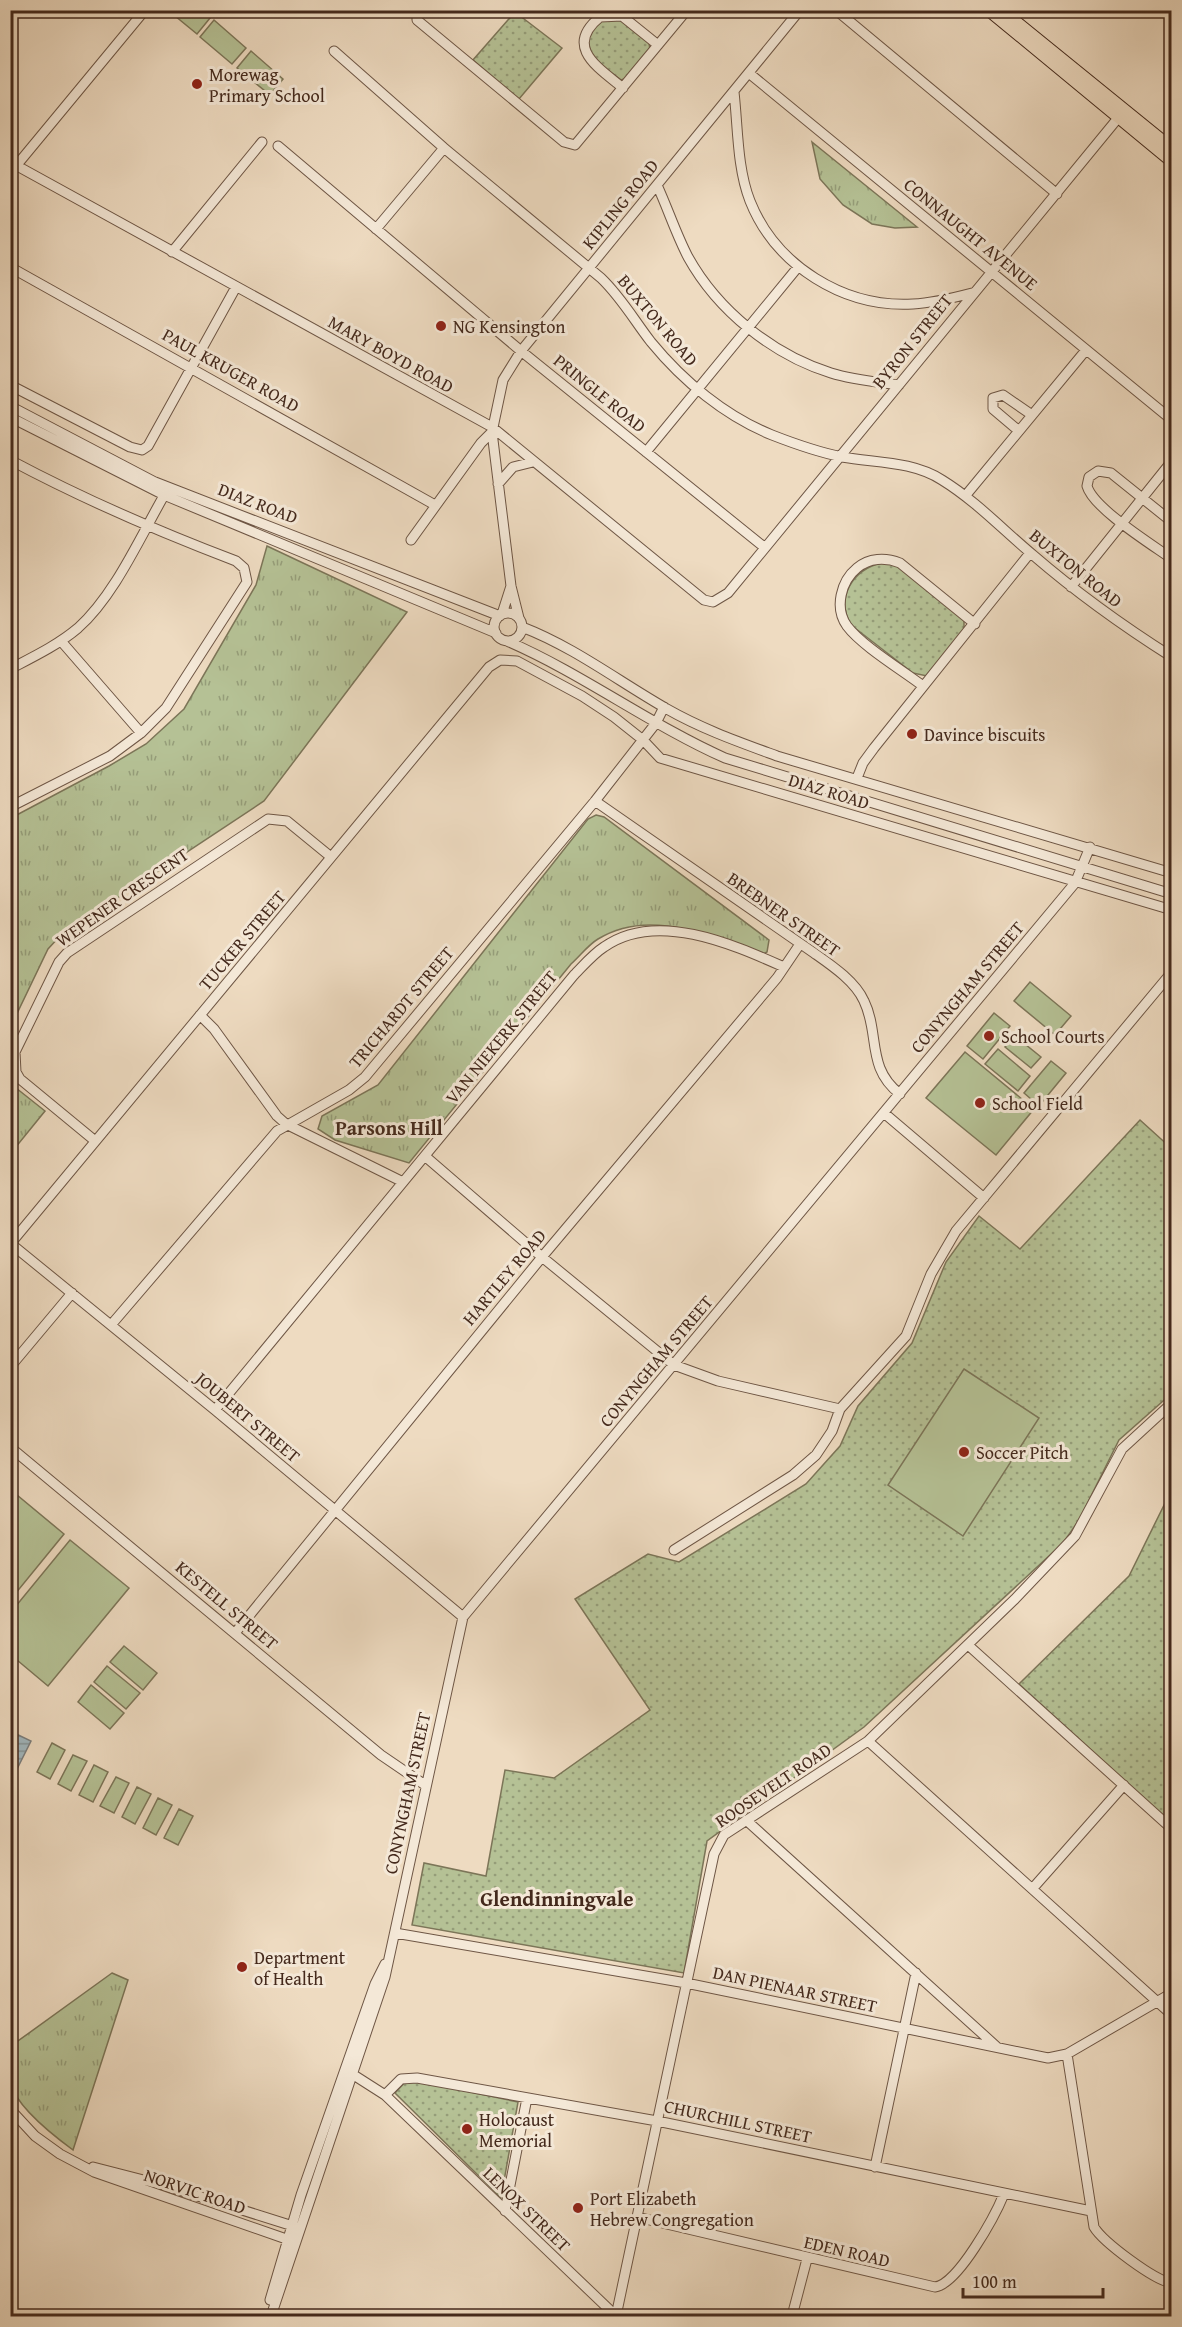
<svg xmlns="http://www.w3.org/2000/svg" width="1182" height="2327" font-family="'Gentium Book Plus',serif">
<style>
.grass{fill:url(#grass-tufts);stroke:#7c7558;stroke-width:1.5}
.park{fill:url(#park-dots);stroke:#7c7558;stroke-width:1.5}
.pitch{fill:#b5c195;stroke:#7c7558;stroke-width:1.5}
.water{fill:url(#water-rules);stroke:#7c7f7e;stroke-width:1.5}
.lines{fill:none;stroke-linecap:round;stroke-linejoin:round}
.minor-casing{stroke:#6e5645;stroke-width:11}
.major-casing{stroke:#44291c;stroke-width:14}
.minor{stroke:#f4e8d7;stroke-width:9}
.major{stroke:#eedbc1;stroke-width:12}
.poi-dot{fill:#8f2418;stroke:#f4e8d7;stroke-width:2}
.labels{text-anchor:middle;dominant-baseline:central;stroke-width:6;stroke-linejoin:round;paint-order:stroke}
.poi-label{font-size:18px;fill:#44291c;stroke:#f4e8d7;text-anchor:start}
.street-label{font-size:18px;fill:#44291c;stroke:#f4e8d7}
.neighbourhood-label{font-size:20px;font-weight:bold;fill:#44291c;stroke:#f4e8d7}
.quarter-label{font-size:21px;font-weight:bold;fill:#44291c;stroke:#f4e8d7}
</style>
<defs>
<pattern id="grass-tufts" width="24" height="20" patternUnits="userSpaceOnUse" patternTransform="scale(1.5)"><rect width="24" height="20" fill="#b5c195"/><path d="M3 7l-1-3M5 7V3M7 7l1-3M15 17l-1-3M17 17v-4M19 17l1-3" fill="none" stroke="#959d79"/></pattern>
<pattern id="park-dots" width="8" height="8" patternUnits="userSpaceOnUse" patternTransform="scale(1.5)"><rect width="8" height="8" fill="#b5c195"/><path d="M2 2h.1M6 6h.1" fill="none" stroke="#959d79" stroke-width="1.8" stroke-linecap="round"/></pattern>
<pattern id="water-rules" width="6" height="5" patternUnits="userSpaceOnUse" patternTransform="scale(1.5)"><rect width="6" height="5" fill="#a1b8bf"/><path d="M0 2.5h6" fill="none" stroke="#85969a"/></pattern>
</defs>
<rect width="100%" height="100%" fill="#eedbc1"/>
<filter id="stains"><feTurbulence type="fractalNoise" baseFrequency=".00333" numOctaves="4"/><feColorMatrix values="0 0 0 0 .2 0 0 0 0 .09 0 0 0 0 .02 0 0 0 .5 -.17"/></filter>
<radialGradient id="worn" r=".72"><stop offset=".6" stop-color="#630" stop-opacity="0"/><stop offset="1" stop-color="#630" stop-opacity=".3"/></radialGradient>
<path class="grass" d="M812,142L917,227L895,228L872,224L843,205L820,179Z
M267,546L407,612L264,801L60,936L48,949L11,1026V818L109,766L146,744L184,709L256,585Z
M596,815L604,817L769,940L767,952L763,954C710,937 650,907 598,939C588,945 580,956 571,964L409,1163L335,1140L318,1129L322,1116L378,1085L588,819Z
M11,1084L45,1111L11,1153Z
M112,1973L128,1980L73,2150C54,2136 17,2108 11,2084C8,2073 10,2057 11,2046Z"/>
<path class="park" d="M515,12L562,48L519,99L473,60Z
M621,19L649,43L650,50L627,78L621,80L590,57L587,36L601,20Z
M881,563L897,565L964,619V629L927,676L913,673L851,625C835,597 853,570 881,563Z
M1140,1120L1171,1148V1394L1119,1440L1079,1520L1063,1543L864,1727L707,1841L684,1973L412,1925L424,1863L486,1876L505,1770L554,1778L650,1710L575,1599L648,1554L679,1562L806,1484L840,1446L858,1406L912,1343L946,1262L979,1216L1020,1249Z
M1171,1491V1823L1019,1684L1129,1576Z
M408,2079L518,2102L501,2198L395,2093Z"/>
<path class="pitch" d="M169,11H202L210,18L197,34Z
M214,20L246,48L232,64L200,37Z
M251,51L283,79L270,95L237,68Z
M1030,982L1071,1016L1055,1035L1014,1001Z
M994,1013L1010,1026L983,1059L967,1046Z
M1015,1036L1041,1057L1031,1068L1005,1047Z
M998,1049L1030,1076L1018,1091L985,1064Z
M965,1052L1034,1109L996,1155L926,1098Z
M1051,1061L1066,1073L1039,1106L1024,1093Z
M964,1369L1039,1418L963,1536L888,1485Z
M11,1490L64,1534L11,1599Z
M70,1540L129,1588L48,1686L11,1655V1612Z
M124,1646L157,1673L143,1690L110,1662Z
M107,1666L140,1693L126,1709L94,1682Z
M91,1685L124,1713L110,1729L78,1702Z
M52,1743L65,1750L50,1779L37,1772Z
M73,1755L87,1761L71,1791L58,1784Z
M94,1765L108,1772L93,1802L79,1795Z
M116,1777L129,1783L114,1813L100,1806Z
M137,1787L151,1794L135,1824L122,1817Z
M158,1798L172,1805L156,1835L143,1828Z
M179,1809L193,1816L178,1845L164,1838Z"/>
<path class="water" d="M10,1731L31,1741L16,1771L11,1769Z"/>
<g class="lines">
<defs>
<path id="minor" d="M417,10V20L564,142L575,145L687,10
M836,10L1057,194
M334,51L444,148L601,278C621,297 634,320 651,342C683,381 725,416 772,435C795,444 818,452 842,457C876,463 912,461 942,480C976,501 1003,530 1033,555C1077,593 1123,626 1172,657
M750,74L1172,420
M623,88C599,68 563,47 600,17L622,16L658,45
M734,92C738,127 737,168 750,201C776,266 844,308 913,304C933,303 953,298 972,293
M278,146L521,351L764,547
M10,162L492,427L704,600L713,602L728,593L1123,112
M16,166L145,10
M657,185C668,209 676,234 688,257C718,311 773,355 831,373C853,380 877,382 899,385
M376,229L444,148
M172,252L262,142
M10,267L435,505
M10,385L130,447L142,450L148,446L236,287
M10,406L155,482L500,616
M10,417L164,495L496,633
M1019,431L993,409V398L1003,395L1032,415
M646,452L798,267
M10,460C85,500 157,531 236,561L244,568L247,582L166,708L141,733L110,756L10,807
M498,484L513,467L533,462
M966,495L1086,350
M1172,522L1111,473L1098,471L1089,477L1087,486C1093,508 1151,544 1172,559
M411,540L481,443L492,432
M1071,587L1172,461
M494 627a14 14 0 1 1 28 0a14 14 0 1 1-28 0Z
M502,614L511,586
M519,618L511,586L492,432L503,380L521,351L800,10
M522,627C574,647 618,681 667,709C702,729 739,742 777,756L1172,873
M61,641L141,733
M507,641C583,674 649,724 725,758L1172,894
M10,669C33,657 58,645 78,628C115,595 141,535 166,492
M923,686C902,670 862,646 847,626C834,608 841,581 857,568C869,558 885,557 900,563L975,624
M857,778L863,763L874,748L1030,553
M595,801L814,953C831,965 855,981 864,1001C880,1034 866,1068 900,1094
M200,1015L214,1029L277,1116L286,1124L403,1182
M884,1113L984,1198
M94,1140L20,1079L16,1072L15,1052L59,962L67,953L268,819L287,821L331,857
M426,1157L542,1257L674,1365L718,1381L840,1409
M10,1243L215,1410L463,1617
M11,1243L489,667L500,660L517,661L582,696L614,717L643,740L660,758L1172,910
M111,1325L277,1131L349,1090L365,1077L595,801L656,723L664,707
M10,1367L72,1293
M215,1410L574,975C583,966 593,954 604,947C656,910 732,944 784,967
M10,1447L381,1755L425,1785
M674,1550L793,1475L816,1455L832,1431L840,1409L906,1336L931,1274L956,1231L1172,972
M235,1633L542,1257L777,978L800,944
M968,1645L1172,1829
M868,1741L1172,2015
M746,1820L997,2047
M1033,1888L1124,1785
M395,1933L686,1983L1048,2058L1067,2054L1172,1993
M1067,2054L1094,2227C1103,2242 1155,2281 1172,2283
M349,2072L385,2095L616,2316
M385,2095L401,2079L417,2078L657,2121L1091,2211
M10,2109L35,2136L60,2154L94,2172L292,2241
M93,2167L163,2185L296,2227
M875,2167L916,1973
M505,2211L527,2098
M637,2217L935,2287C958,2284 995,2216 1004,2194
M270,2300L301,2195L375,1984L385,1964
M271,2316L385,1977L463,1617L1075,883L1090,847
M616,2316L714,1854L724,1835L868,1741L1015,1599L1075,1536L1122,1449L1172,1403
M792,2316L807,2259"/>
<path id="major" d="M989,10L1172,161
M1001,10L1172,149"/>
</defs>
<use href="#minor" class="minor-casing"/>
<use href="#major" class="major-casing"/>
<use href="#minor" class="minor"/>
<use href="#major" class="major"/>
</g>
<g class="poi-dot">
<circle cx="197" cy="84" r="6"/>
<circle cx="441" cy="326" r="6"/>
<circle cx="912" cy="734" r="6"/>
<circle cx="989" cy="1036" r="6"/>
<circle cx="980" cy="1103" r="6"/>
<circle cx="964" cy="1452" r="6"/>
<circle cx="242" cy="1967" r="6"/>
<circle cx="467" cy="2129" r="6"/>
<circle cx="578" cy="2208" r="6"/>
</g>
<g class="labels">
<g class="poi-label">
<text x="209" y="74">Morewag<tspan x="209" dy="21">Primary School</tspan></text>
<text x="453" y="326">NG Kensington</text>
<text x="924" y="734">Davince biscuits</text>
<text x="1001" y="1036">School Courts</text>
<text x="992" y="1103">School Field</text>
<text x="976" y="1452">Soccer Pitch</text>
<text x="254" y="1957">Department<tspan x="254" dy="21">of Health</tspan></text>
<text x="479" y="2119">Holocaust<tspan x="479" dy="21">Memorial</tspan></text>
<text x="590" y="2198">Port Elizabeth<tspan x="590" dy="21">Hebrew Congregation</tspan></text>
</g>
<g class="street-label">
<text transform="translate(620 204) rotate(-51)">KIPLING ROAD</text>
<text transform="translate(971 234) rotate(39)">CONNAUGHT AVENUE</text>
<text transform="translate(658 320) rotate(50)">BUXTON ROAD</text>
<text transform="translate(912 341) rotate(-51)">BYRON STREET</text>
<text transform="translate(391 354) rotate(29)">MARY BOYD ROAD</text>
<text transform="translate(231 370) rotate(29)">PAUL KRUGER ROAD</text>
<text transform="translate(600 393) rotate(39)">PRINGLE ROAD</text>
<text transform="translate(258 503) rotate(21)">DIAZ ROAD</text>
<text transform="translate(1076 568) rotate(39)">BUXTON ROAD</text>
<text transform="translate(829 791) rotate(17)">DIAZ ROAD</text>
<text transform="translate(122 897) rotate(-35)">WEPENER CRESCENT</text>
<text transform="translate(784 914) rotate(35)">BREBNER STREET</text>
<text transform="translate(242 940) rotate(-50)">TUCKER STREET</text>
<text transform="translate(967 987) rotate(-50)">CONYNGHAM STREET</text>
<text transform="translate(401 1007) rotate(-50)">TRICHARDT STREET</text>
<text transform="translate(501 1037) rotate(-51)">VAN NIEKERK STREET</text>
<text transform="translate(504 1277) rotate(-50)">HARTLEY ROAD</text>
<text transform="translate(656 1361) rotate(-50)">CONYNGHAM STREET</text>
<text transform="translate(248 1417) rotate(40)">JOUBERT STREET</text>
<text transform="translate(227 1605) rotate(40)">KESTELL STREET</text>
<text transform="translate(773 1785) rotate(-34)">ROOSEVELT ROAD</text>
<text transform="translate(407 1793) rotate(-78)">CONYNGHAM STREET</text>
<text transform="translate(795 1989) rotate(12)">DAN PIENAAR STREET</text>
<text transform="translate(738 2121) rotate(12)">CHURCHILL STREET</text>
<text transform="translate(195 2191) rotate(19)">NORVIC ROAD</text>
<text transform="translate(527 2209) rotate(44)">LENOX STREET</text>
<text transform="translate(847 2251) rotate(13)">EDEN ROAD</text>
</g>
<g class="neighbourhood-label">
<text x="389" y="1127">Parsons Hill</text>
</g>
<g class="quarter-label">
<text x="557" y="1898">Glendinningvale</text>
</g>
</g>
<rect width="1182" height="2327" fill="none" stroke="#eedbc1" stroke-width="36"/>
<rect x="12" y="12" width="1158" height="2303" fill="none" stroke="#44291c" stroke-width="3"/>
<rect x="18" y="18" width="1146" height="2291" fill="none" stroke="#44291c" stroke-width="1.5"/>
<path d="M963 2288v9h140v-9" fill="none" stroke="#44291c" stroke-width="3"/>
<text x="972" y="2288" font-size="18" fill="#44291c" stroke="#f4e8d7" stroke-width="4.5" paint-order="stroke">100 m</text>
<rect width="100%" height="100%" filter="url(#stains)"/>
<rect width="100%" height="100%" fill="url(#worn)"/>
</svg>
